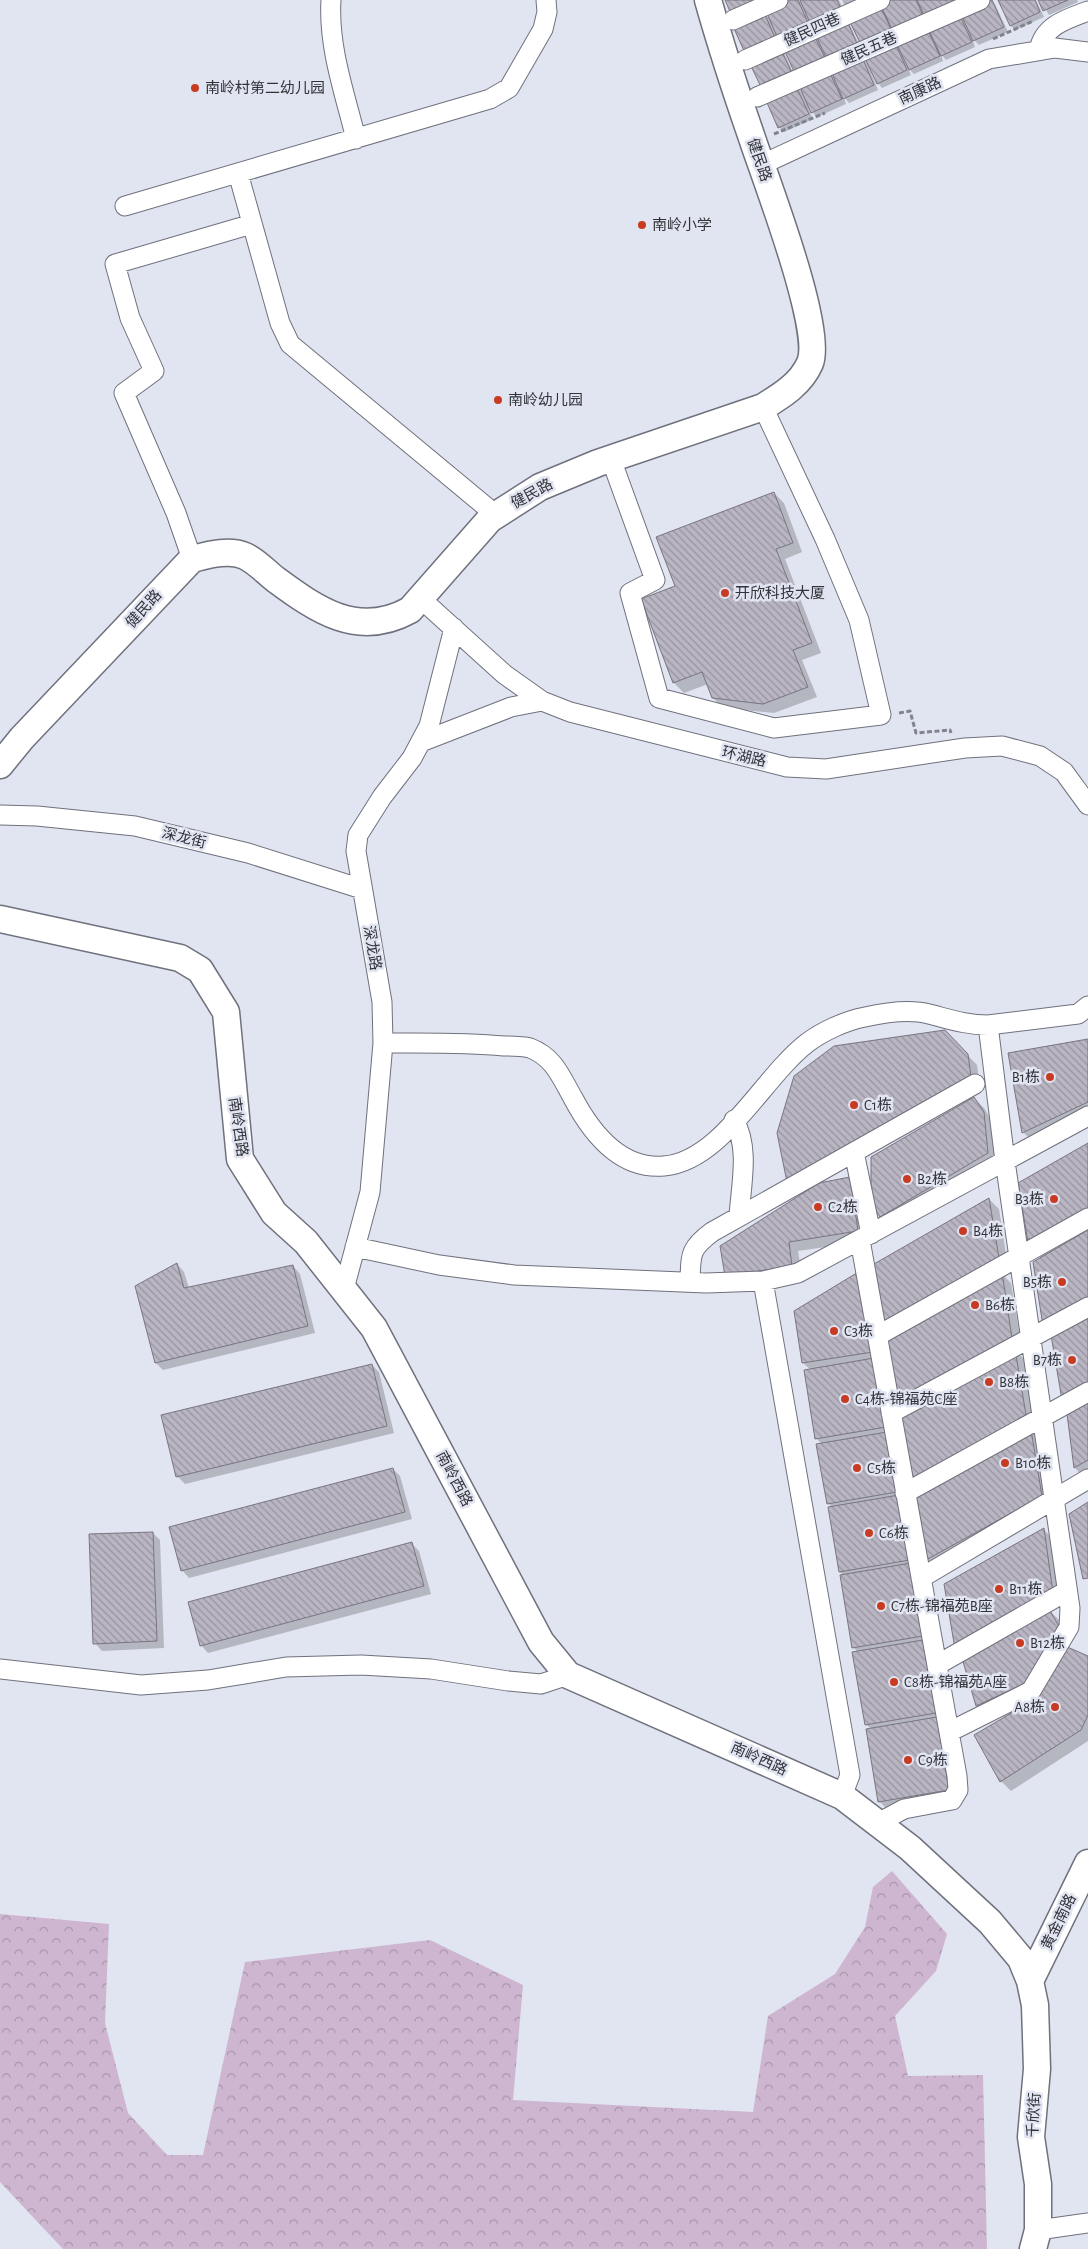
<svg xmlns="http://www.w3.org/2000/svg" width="1088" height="2249" font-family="'Alegreya Sans','Noto Sans SC',sans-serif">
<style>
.forest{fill:url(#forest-crowns)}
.shadow{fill:#0003;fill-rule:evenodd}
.building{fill:url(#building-back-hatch);stroke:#797581}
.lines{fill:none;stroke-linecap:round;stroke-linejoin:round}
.street-casing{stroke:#6f717d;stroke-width:21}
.secondary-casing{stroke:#6f717d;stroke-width:29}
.path{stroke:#82848d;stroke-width:3;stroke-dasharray:5 2.5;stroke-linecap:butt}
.street{stroke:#fff;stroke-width:19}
.secondary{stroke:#fff;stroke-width:26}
.poi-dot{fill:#c73b23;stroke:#e1e4f1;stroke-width:2}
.labels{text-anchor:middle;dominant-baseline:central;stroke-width:5;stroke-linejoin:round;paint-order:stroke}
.street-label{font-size:15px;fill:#323338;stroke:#e1e4f1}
.poi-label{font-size:15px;fill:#323338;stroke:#e1e4f1;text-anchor:start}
</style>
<defs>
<pattern id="forest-crowns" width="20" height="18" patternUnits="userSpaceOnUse" patternTransform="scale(1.25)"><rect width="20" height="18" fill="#ceb6d1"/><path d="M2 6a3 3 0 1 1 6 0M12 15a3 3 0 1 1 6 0" fill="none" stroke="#a895ab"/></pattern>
<pattern id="building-back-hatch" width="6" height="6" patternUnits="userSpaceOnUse" patternTransform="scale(1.25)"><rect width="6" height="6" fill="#b9b5c2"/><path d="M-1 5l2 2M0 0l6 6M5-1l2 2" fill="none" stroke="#97949f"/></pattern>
</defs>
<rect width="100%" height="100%" fill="#e1e4f1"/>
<path class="forest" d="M892,1871L947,1934L936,1971L895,2016L908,2076L983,2075L987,2249H63L0,2182V1914L109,1924L105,2023L128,2113L167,2155H203L245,1962L430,1940L523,1985L513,2100L753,2112L768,2016L835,1974L865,1927L873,1887Z"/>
<path class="shadow" d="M726,0H799L803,4L801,0H839L846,15L809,21L813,29L784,42L776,35L780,45L740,22ZM766,8L771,20L761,10Z
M842,0H879L846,9Z
M892,0H991L995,4L1008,32L979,45L972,38L975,47L946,60L941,54L943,61L914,74L908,68L911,75L882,88L878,83L869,53L850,18ZM957,2L965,21L956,12ZM893,31L900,48L892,40Z
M999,0H1036L1044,17L1015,30L1011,26Z
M1040,0H1077L1078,2L1049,15Z
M845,20L850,25L863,53L859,55L867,63L878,90L849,103L843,96L846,104L817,117L808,108L813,119L784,132L779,127L794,85L804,94L813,34L819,40ZM826,69L832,70L834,77Z
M780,49L785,54L797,82L764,90Z
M774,493L784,503L802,552L785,559L821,653L802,660L817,697L774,713L723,708L713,698L708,684L684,693L674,683L642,600L677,587Z
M944,1031L977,1065L980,1087L798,1191Z
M1088,1040V1116L1033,1142L1023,1132Z
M974,1098L984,1108L993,1123L997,1163L890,1226L881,1216Z
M1088,1144V1400L1041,1258L1030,1247Z
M849,1179L859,1188L867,1241L798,1251L802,1275L736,1285Z
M989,1199L999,1209L1009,1274L1005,1277L1011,1283L1022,1348L1016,1351L1025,1360L1035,1426L921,1489L875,1264Z
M177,1264L184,1272L189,1288L293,1266L300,1274L315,1333L163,1370L156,1363Z
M860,1273L958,1800L889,1811L879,1801L872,1730L866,1724L858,1652L853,1647L844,1576L840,1572L832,1507L828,1503L822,1444L817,1439L811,1370L803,1363Z
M372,1365L379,1372L394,1433L185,1484L177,1476Z
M1088,1404V1476L1084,1478L1075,1468L1069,1415Z
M1031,1431L1041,1441L1051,1506L937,1569L927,1560L917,1496Z
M393,1469L400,1476L412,1519L189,1578L182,1570Z
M1043,1529L1053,1539L1062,1603L1049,1610L1059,1620L1069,1639L1065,1647L1088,1658V1741L1011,1791L1001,1781L1043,1689L987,1715L977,1705Z
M153,1533L160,1540L164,1648L102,1651L95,1643Z
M412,1544L419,1551L431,1594L208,1653L201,1645Z"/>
<path class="building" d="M725,0H762L732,16Z
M785,0H798L809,25L778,39L765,9Z
M800,0H837L842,11L811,25Z
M889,0H916L925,20L894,33L880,4Z
M917,0H955L957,5L926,19Z
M986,0H992L1004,27L973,41L960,12Z
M998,0H1035L1040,12L1010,26Z
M1038,0H1068L1043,11Z
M879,4L893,33L862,47L848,18Z
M763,10L776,40L745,53L732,24Z
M958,12L972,42L941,56L927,26Z
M846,19L859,48L828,62L815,33Z
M926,26L940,56L909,70L895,40Z
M813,33L827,62L796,76L783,47Z
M894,40L907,70L877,84L863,54Z
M780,48L794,77L763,91L749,62Z
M861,55L874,85L843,99L830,69Z
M828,69L842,99L811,113L798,83Z
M795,84L809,114L778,128L765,98Z
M774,492L793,543L776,549L812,643L793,650L808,687L763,704L712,698L702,672L673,683L641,599L675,586L656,537Z
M945,1030L968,1054L971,1077L787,1182L777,1133L794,1076L834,1046Z
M1088,1039V1102L1022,1133L1008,1053Z
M974,1097L984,1112L988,1153L880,1217L871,1202V1157Z
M1088,1143V1215L1029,1248L1018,1183Z
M850,1177L858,1231L789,1242L792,1266L725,1276L720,1246L819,1183Z
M989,1198L1000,1264L884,1329L874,1264Z
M1088,1230V1301L1043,1326L1033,1262Z
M177,1263L184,1288L293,1265L308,1326L155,1363L135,1286Z
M860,1271L873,1352L802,1363L794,1311Z
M1002,1272L1012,1338L897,1402L886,1338Z
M1088,1314V1385L1062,1400L1051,1335Z
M1015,1349L1026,1415L910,1480L900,1415Z
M874,1358L886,1427L815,1439L804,1370Z
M372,1364L387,1426L176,1477L161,1415Z
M1088,1402V1460L1074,1468L1067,1414Z
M1031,1430L1042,1496L926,1560L915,1496Z
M887,1432L897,1492L827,1504L816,1444Z
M393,1468L405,1512L181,1571L169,1527Z
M899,1495L910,1560L839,1572L828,1507Z
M1088,1502V1578L1083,1579L1069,1514Z
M1044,1528L1053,1593L955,1649L944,1584Z
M153,1532L157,1641L93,1644L89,1534Z
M412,1542L424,1586L200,1646L188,1602Z
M911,1563L923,1636L852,1648L840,1575Z
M1049,1609L1060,1628L1030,1681L976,1706L962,1658Z
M923,1640L936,1713L865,1725L852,1652Z
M1065,1646L1088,1656V1715L1081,1730L1000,1782L974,1735L1037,1698Z
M937,1717L949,1790L878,1802L866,1729Z"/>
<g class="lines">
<defs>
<path id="street" d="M331,0C328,47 345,94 356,139
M733,20L778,0
M1039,50C1044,25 1067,19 1088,11
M745,60L880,0
M757,97L980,0
M761,165L989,59L1055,48L1088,52
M238,173L280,323L290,344L496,515
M125,206L490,99L509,88L543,29L547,12L546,0
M611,459L655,580L630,593L659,698L774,728L881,715L859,620L825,539L763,407
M192,559L176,513L124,393L154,371L130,318L115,264L252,224
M420,598L504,674L542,701L570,712L787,767L826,769L965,748L1002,746L1040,756L1064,772L1088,805
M421,742L511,707L542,701
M0,815L37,816L135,826L248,853L362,889
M383,1043C423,1043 464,1042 504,1046C512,1046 522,1046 530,1048C554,1057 561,1077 573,1098C591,1132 620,1170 664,1166C722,1161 762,1078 807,1043C823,1031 845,1021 865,1017C883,1013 910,1009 929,1014C949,1019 966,1025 988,1025L1078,1014L1088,1006
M734,1120C750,1148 741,1185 739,1216
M854,1152L871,1234
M860,1240L957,1776L958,1790L952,1800L904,1809L878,1823
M355,1247L439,1265L514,1275L706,1283L763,1281L798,1273L1088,1116
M763,1281L850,1775L842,1796
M690,1282C691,1255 689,1249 712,1232L975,1084
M344,1289L370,1192L383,1043L382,1002L356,851L358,835L382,797L412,758L429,726L454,628
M877,1336L1088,1218
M891,1413L1088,1307
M905,1493L1088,1392
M921,1578L1088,1479
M937,1665L1067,1591
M0,1669L141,1685L208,1680L286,1667L361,1665L431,1669L508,1681L541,1684L568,1675
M949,1732L1031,1691L1069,1627L1070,1608L1005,1161L988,1025
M1038,2230L1088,2223"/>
<path id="secondary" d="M0,765L22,738L192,559C208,555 229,549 245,556C256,561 266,572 275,579C317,610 358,639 410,610L490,519L540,487L598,463L763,407C781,396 801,384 810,363C824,329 765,178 752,138C736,92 721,46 708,0
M0,919L180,958L200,970L226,1012L240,1159L274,1213L306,1242L374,1328L541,1642L568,1675L842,1796L910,1848L990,1922L1021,1959L1030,1981L1035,2005L1037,2069L1031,2137L1038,2184V2230L1033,2249
M1030,1981L1088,1863"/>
</defs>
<use href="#street" class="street-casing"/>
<use href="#secondary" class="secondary-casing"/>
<path class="path" d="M993,39L1033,21
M774,134L825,113
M899,713L910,711L916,733L950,730L951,733"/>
<use href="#street" class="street"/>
<use href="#secondary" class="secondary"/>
</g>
<g class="poi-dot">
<circle cx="195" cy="88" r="5"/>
<circle cx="642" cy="225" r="5"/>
<circle cx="498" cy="400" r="5"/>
<circle cx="725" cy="593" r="5"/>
<circle cx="1050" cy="1077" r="5"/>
<circle cx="854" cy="1105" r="5"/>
<circle cx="907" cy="1179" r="5"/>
<circle cx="1054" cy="1199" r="5"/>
<circle cx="818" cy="1207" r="5"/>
<circle cx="963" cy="1231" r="5"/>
<circle cx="1062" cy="1282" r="5"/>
<circle cx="975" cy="1305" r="5"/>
<circle cx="834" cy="1331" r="5"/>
<circle cx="1072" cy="1360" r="5"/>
<circle cx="989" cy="1382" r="5"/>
<circle cx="845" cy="1399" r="5"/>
<circle cx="1005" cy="1463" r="5"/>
<circle cx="857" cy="1468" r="5"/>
<circle cx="869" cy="1533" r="5"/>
<circle cx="999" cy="1589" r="5"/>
<circle cx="881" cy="1606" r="5"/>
<circle cx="1020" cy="1643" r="5"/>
<circle cx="894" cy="1682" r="5"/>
<circle cx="1055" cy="1707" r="5"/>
<circle cx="908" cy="1760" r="5"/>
</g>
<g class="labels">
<g class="street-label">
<text transform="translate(812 30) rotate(-24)">健民四巷</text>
<text transform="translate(869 49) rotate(-24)">健民五巷</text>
<text transform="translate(920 91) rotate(-25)">南康路</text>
<text transform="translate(759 160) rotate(71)">健民路</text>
<text transform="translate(532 494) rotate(-29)">健民路</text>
<text transform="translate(144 609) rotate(-48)">健民路</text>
<text transform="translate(744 757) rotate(13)">环湖路</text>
<text transform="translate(184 838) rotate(14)">深龙街</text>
<text transform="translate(372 948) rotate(80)">深龙路</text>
<text transform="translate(238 1127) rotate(82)">南岭西路</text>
<text transform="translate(454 1479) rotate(62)">南岭西路</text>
<text transform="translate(759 1759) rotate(24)">南岭西路</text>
<text transform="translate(1059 1922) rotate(-64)">黄金南路</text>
<text transform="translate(1034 2115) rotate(-87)">千欣街</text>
</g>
<g class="poi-label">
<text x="205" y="88">南岭村第二幼儿园</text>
<text x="652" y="225">南岭小学</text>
<text x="508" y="400">南岭幼儿园</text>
<text x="735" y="593">开欣科技大厦</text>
<text x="1040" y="1077" text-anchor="end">B1栋</text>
<text x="864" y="1105">C1栋</text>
<text x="917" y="1179">B2栋</text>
<text x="1044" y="1199" text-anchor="end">B3栋</text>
<text x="828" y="1207">C2栋</text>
<text x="973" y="1231">B4栋</text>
<text x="1052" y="1282" text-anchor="end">B5栋</text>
<text x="985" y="1305">B6栋</text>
<text x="844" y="1331">C3栋</text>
<text x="1062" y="1360" text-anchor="end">B7栋</text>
<text x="999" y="1382">B8栋</text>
<text x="855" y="1399">C4栋-锦福苑C座</text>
<text x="1015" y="1463">B10栋</text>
<text x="867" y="1468">C5栋</text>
<text x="879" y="1533">C6栋</text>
<text x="1009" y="1589">B11栋</text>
<text x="891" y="1606">C7栋-锦福苑B座</text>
<text x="1030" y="1643">B12栋</text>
<text x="904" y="1682">C8栋-锦福苑A座</text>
<text x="1045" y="1707" text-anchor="end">A8栋</text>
<text x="918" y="1760">C9栋</text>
</g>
</g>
</svg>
